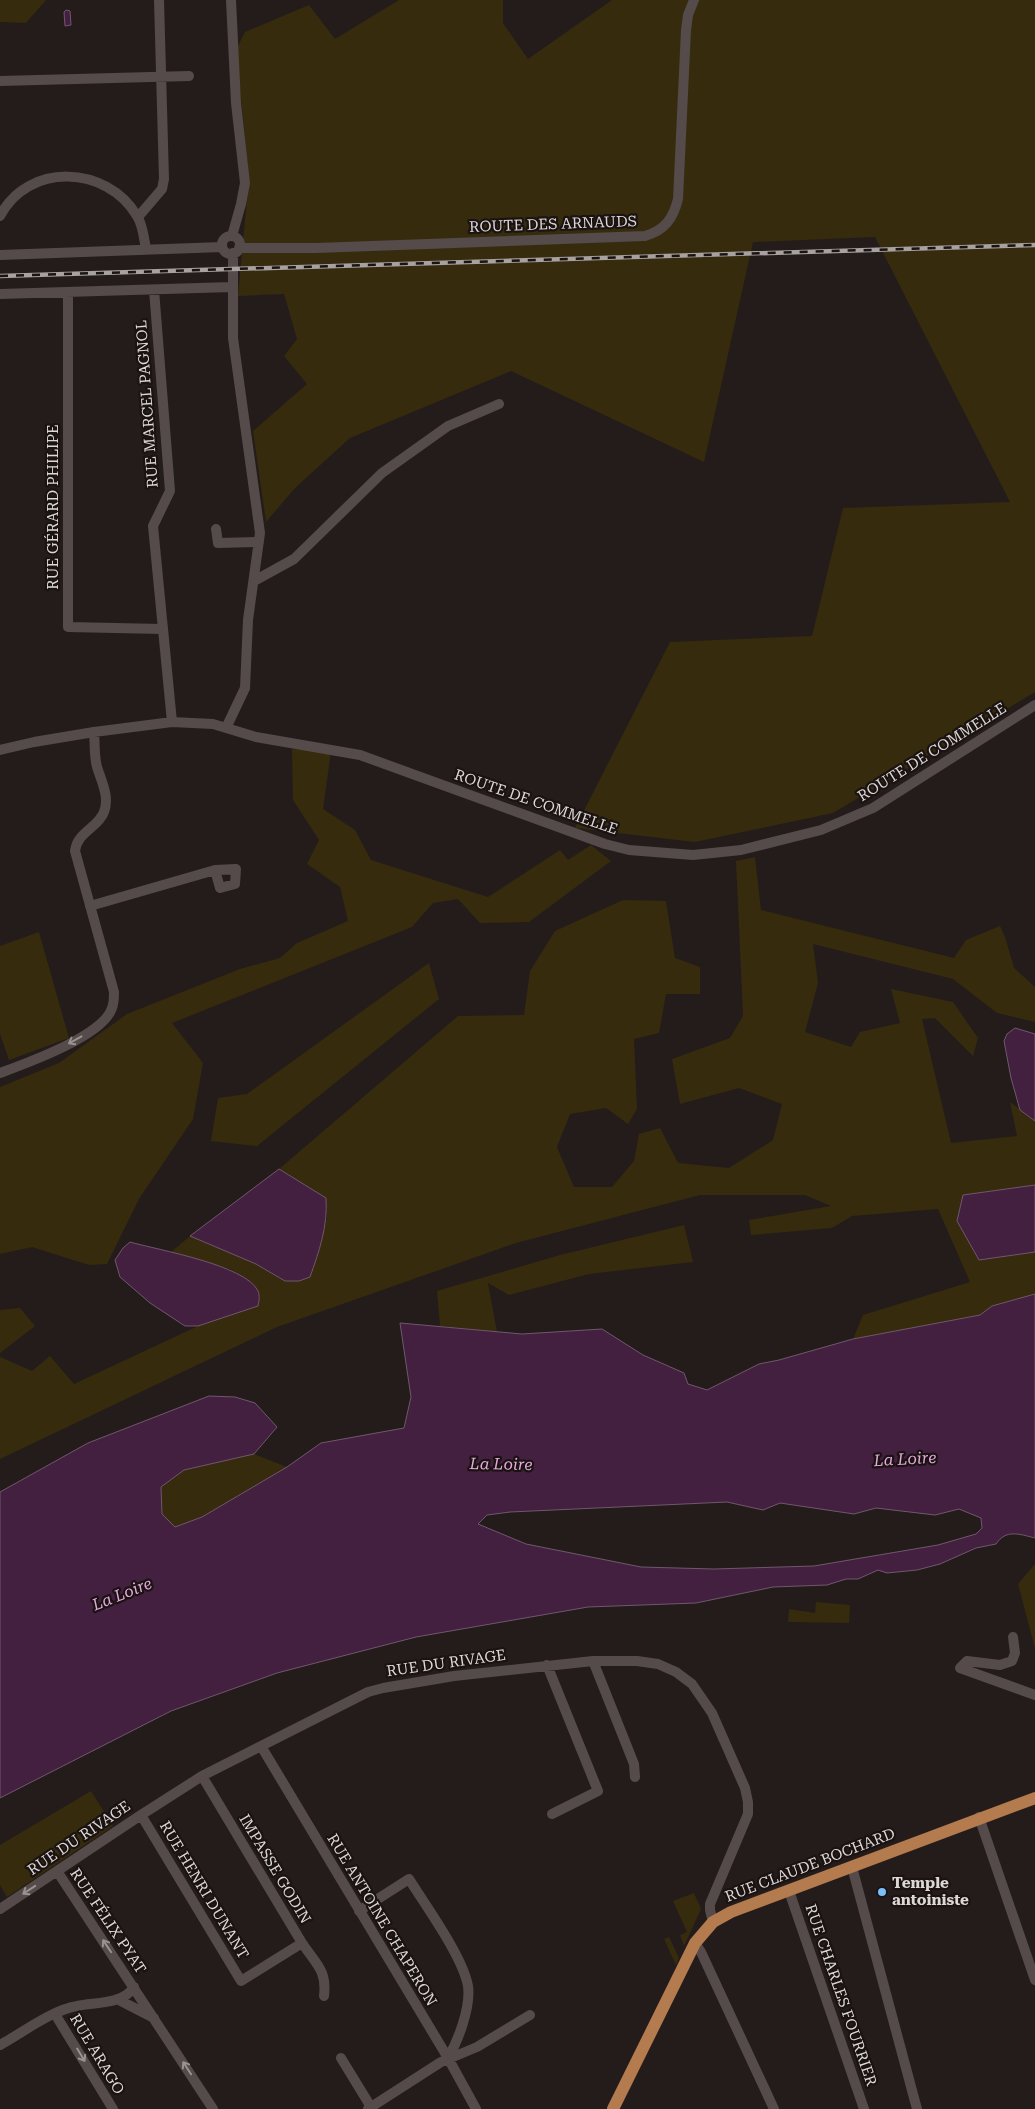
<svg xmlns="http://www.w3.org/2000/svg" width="1035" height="2109" font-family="'Roboto Serif',serif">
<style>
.green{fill:#362b0d}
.water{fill:#43203f;stroke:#71576d;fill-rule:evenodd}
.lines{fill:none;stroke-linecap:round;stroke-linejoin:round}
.minor{stroke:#544b4a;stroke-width:10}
.major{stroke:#b37b4e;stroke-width:12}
.rail-casing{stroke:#a7a1a0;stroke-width:4.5}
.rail{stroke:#1a1312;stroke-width:2.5;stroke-dasharray:8;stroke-linecap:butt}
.oneway{stroke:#989290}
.poi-dot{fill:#7abff8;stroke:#1a1312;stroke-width:2}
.labels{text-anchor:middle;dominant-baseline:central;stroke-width:4.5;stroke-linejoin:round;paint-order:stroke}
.street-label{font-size:15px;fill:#ddd8d7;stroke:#1a1312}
.poi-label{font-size:15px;font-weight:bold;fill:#ddd8d7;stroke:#1a1312;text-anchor:start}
.water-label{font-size:16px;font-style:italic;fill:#e7a8de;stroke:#1a1312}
</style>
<rect width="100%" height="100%" fill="#241c1b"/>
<path class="green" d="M0,0H46L26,23L0,22Z
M399,0H503V23L528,59L612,0H1035V692L833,813L695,842L575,828L670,642L812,636L843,508L1010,502L875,237L753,242L704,462L511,371L350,438L295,488L266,522L253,431L307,384L284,356L297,339L284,294L238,296L249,177L236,50L245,32L309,5L335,39Z
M292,749L331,752L323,809L355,830L371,860L488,897L560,850L568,860L591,845L611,861L529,922L480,923L458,899L433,903L412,927L172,1023L203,1063L193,1119L139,1199L107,1264L89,1265L32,1247L0,1254V1087L59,1063L127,1014L240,969L280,958L297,943L348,921L340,887L307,864L319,840L293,800Z
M755,857L761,910L954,958L966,940L1000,926L1005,937L1014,968L1035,987V1022L997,1013L953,979L813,944L818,983L805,1032L851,1047L860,1032L900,1023L891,989L953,1002L978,1038L973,1056L935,1018L922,1019L951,1143L1017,1136L1010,1102L1035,1121V1185L963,1195L979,1260L1035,1252V1294L992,1306L980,1315L853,1339L863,1315L970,1282L938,1209L852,1216L832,1228L751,1235L749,1220L831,1206L805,1195H700L516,1243L277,1327L0,1459V1357L32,1371L50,1356L74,1384L198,1326L258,1306L249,1281L230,1269L170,1253L190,1236L256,1264L285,1281L317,1259L327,1217L326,1199L279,1169L458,1016L524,1015L530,971L555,931L623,900L666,901L675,958L700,967V994H666L659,1033L634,1039L637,1109L628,1124L606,1108L570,1114L557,1147L574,1187H612L634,1161L639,1134L660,1128L678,1163L729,1168L773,1140L782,1104L739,1088L680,1104L672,1059L730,1038L743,1016L736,861Z
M39,932L69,1038L9,1060L0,1034V946Z
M429,963L439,999L257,1146L211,1141L218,1098L247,1094Z
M684,1225L693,1262L589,1274L509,1295L488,1283L497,1332L440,1326L437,1291L560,1255Z
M20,1308L35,1326L0,1353V1310Z
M254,1454L287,1467L202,1517L175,1527L162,1514L161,1487L184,1470Z
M1035,1564V1648L1018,1584Z
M816,1602L850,1605L849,1623L788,1622L789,1609L815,1613Z
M91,1791L113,1826L7,1897L0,1885V1845Z
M694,1893L701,1909L684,1946L680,1935L687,1932L673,1901Z
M669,1937L679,1958L676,1965L664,1939Z"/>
<path class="water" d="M66,10L70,11L71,25L65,26L64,12Z
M1015,1028L1035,1034V1121L1020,1110L1011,1078L1004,1041L1007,1034Z
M279,1169L326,1198C328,1226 319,1252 310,1277L299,1281H285L256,1264L190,1236Z
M1035,1185V1252L979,1260L957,1221L963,1195Z
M130,1242C158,1250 246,1265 258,1291C260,1296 259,1301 258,1306L198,1326H185L150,1303L120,1277L115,1260L123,1248Z
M1035,1294V1538C1019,1534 1006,1529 996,1544L976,1548L940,1564L917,1570L887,1573L878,1570L858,1579H846L827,1585L773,1587L696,1603L588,1607L416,1637L277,1673L171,1711L0,1798V1492L88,1443L209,1396L235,1397L255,1403L277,1427L254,1454L184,1470L161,1487L162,1514L175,1527L202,1517L287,1467L321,1443L404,1428L411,1397L400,1323L522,1334L602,1329L643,1355L684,1373L688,1384L707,1390L759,1364L779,1360L853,1339L980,1315L992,1306ZM727,1502L763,1510L780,1503L854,1514L876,1508L935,1515L959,1509L981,1518L982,1528L976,1534L938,1545L814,1566L714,1569L641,1567L526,1544L478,1524L487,1515L510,1512Z"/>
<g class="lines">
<path class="minor" d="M231,0L236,103L245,183L241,204L232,236
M0,81L189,76
M0,216C28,162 107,165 137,216C143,225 144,239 146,249
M138,217L162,189L164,179L159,0
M222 245a9 9 0 1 1 18 0a9 9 0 1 1-18 0Z
M239,248H316L645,236C665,230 673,219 678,199L686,30L688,15L694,0
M0,255L222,247
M154,290L170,491L153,526L172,722
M68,293V627L162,629
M0,294L232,287
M216,529L218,543L259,542
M254,581L294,559L382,473L448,426L499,404
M226,728L245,688L248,620L260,533L233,338V253
M0,750L34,742L94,732L172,722L213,724L256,737L360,755L605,844L629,850L693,855L741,850L821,830L873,808L1035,705
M90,906L215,870L220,888L235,884L236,869L215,870
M0,1073C27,1063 103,1036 112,1008C114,1003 114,997 114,992L75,851C77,832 98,828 104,812C110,797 101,780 97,767C94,756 95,743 94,732
M1013,1637L1015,1653L1012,1661L1000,1665L967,1661L960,1668L1035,1695
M593,1661L634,1764L635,1777
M547,1665L598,1791L552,1814
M261,1746L448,2058L476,2109
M141,1815L241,1981L302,1943L202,1776
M979,1817L1035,1980
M852,1867L917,2109
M57,1871L213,2109
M789,1891L864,2109
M0,1909L141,1815L202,1776L368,1692L383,1688L454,1676L593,1661H637L658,1664L676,1672L692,1684L712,1713L745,1788L748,1802V1814L710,1904V1910L713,1922
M359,1911L409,1879C426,1906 463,1957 468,1986C471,2007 458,2041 448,2058
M302,1943C316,1964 327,1970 324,1996
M695,1943L701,1952L774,2109
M117,1999L154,2018
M55,2014L113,2109
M0,2045C22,2033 52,2010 77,2006C96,2002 122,2005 134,1987
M341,2058L371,2107
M368,2109L441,2062L477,2047L530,2015"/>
<path class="major" d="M613,2109L695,1943L713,1922L731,1912L1035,1798"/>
<defs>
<path id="rail" d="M0,276L1035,245"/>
</defs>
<use href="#rail" class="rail-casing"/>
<use href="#rail" class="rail"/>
</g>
<defs><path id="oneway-shaft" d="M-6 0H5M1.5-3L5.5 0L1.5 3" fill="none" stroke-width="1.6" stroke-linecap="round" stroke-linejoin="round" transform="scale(1.25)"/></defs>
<g class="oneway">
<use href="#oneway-shaft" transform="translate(75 1040) rotate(151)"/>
<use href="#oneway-shaft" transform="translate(29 1890) rotate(147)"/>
<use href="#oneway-shaft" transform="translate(107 1946) rotate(-124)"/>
<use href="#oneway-shaft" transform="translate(81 2055) rotate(59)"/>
<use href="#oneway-shaft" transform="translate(187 2068) rotate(-123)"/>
</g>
<circle class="poi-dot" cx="882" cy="1892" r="5"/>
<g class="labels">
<g class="street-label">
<text transform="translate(553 224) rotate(-2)">ROUTE DES ARNAUDS</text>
<text transform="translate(147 404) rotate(-94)">RUE MARCEL PAGNOL</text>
<text transform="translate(53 507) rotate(-90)">RUE GÉRARD PHILIPE</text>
<text transform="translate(932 752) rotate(-32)">ROUTE DE COMMELLE</text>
<text transform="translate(536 802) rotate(19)">ROUTE DE COMMELLE</text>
<text transform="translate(446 1663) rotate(-8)">RUE DU RIVAGE</text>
<text transform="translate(79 1838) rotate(-34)">RUE DU RIVAGE</text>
<text transform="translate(810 1865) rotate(-21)">RUE CLAUDE BOCHARD</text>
<text transform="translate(275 1869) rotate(59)">IMPASSE GODIN</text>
<text transform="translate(204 1890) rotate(59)">RUE HENRI DUNANT</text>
<text transform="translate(382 1920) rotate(59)">RUE ANTOINE CHAPERON</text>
<text transform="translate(108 1921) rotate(56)">RUE FÉLIX PYAT</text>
<text transform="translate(841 1995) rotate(71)">RUE CHARLES FOURRIER</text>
<text transform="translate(97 2054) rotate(59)">RUE ARAGO</text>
</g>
<g class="poi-label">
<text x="892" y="1883">Temple<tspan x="892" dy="17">antoiniste</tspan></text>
</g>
<g class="water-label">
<text transform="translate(905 1459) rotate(-3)">La Loire</text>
<text transform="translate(501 1464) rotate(1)">La Loire</text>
<text transform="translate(122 1594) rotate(-22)">La Loire</text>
</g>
</g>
</svg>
